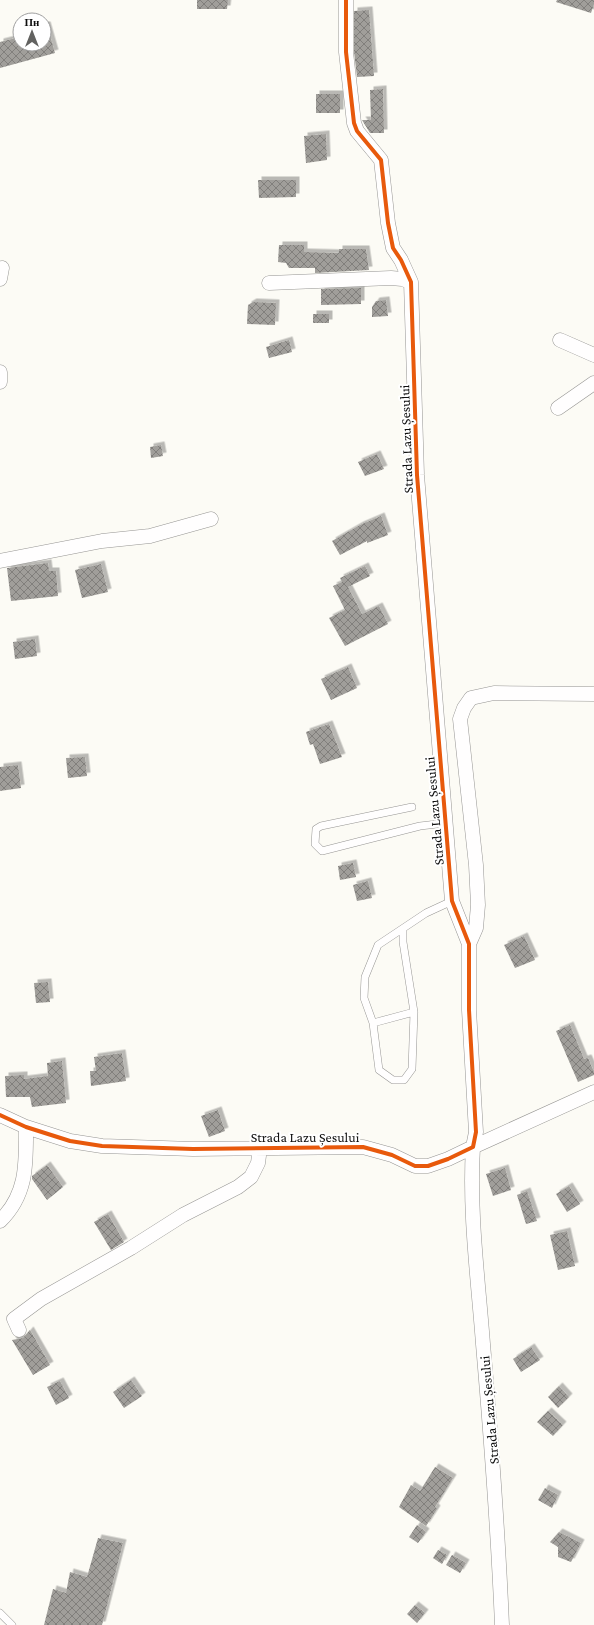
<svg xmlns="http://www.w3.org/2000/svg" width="594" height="1625" font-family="'Crimson Pro',serif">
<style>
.building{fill:url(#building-cross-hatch);filter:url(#shadow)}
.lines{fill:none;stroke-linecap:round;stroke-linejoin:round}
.lane-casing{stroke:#969593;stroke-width:8}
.street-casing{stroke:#969593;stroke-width:15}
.lane{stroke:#fffefe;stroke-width:7}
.street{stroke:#fffefe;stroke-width:14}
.cycleway-casing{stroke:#fff;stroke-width:6}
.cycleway{stroke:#e8590c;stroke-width:4}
.labels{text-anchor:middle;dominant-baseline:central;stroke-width:4;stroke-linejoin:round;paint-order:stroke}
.street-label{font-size:14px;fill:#0f0f0f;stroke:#fff}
</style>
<defs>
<pattern id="building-cross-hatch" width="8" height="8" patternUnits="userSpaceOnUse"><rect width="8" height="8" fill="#a09e9a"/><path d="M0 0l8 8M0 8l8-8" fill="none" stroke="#817f7c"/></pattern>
<filter id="shadow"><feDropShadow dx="3.5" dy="-3.5" stdDeviation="0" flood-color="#0004"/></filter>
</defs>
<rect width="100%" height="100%" fill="#fcfbf5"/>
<path class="building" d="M197,0H228L227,9H197Z
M557,0H594V4L591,13L556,2Z
M369,10L374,76L357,77L354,52V11Z
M44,25H47L55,53L0,68V42L20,37V44H44Z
M383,89L384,133H370L362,120H371L370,90Z
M316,94H340V113H316Z
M326,134L327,160L306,163L304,136Z
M258,180H296V197L259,198Z
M279,245H304V252L339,253V249H366L369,270L315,273V268H289L286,263L278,262Z
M361,288V304L321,305V289Z
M386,300L388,316L372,317V307L376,301Z
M253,302L276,303L275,325L247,324L248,305Z
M313,314H329V323H313Z
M289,340L292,352L269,358L266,347Z
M161,445L163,456L151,458L150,447Z
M377,454L384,469L365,476L358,462Z
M381,516L388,535L367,543V541L340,555L332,541L360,525Z
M48,563L49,571H56L58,596L11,601L7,568Z
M101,564L108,592L82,598L75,570Z
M365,566L370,576L348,587L362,614L379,606L388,624L345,646L329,618L345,610L333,586L342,582L340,578Z
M35,639L37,656L15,659L13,642Z
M348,667L357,688L331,700L321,679Z
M329,724L342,757L320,764L313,744L310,745L306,732Z
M85,757L87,776L68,778L66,758Z
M18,765L21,788L0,791V767Z
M353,863L356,877L340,880L338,866Z
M368,881L372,898L357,901L353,885Z
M524,936L535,960L515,968L504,945Z
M48,982L50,1002L36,1003L34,983Z
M570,1025L584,1059L588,1058L594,1072V1075L578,1082L556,1031Z
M122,1053L126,1081L91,1086L90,1071H96L94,1057Z
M62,1061L66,1103L32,1107L30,1097H6L5,1076L24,1075V1079L48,1076L47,1063Z
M218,1110L225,1131L209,1137L201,1116Z
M47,1165L63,1187L47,1200L32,1179V1176Z
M505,1168L511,1190L493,1196L486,1174Z
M569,1186L580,1204L567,1212L556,1194Z
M527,1191L537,1221L526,1224L517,1195Z
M108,1214L124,1242L111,1250L94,1222Z
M567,1231L575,1266L558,1270L550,1235Z
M30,1330L50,1365L33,1375L12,1340L23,1338Z
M531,1347L540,1360L521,1372L513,1359Z
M131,1380L142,1396L124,1408L113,1392Z
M60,1381L69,1398L56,1405L47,1387Z
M559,1386L569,1397L558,1408L548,1397Z
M548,1411L563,1425L553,1436L537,1422Z
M435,1467L453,1478L435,1507L437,1509L426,1526L399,1507L411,1485L420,1491Z
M545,1488L558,1495L552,1508L538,1500Z
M417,1525L426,1532L418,1543L409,1537Z
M559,1532L581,1543L571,1562L558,1557V1547L550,1542Z
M98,1538L123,1543L102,1625H44L53,1589L66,1593L70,1572L87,1577Z
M438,1550L447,1555L442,1564L433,1558Z
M452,1555L466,1563L460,1573L446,1565Z
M415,1605L425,1613L417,1623L407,1614Z"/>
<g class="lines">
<defs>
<path id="lane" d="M412,807L321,826L316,829L315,844L322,851L420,826L446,823
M403,929V942L414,1012L412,1069L404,1080H393L379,1070L373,1023L364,998L365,977L378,945L426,913L452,901
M373,1023L414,1012
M0,1613L12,1625"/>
<path id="street" d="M0,279L2,268
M269,283L391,278L402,279L411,282
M560,340L594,355
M0,372V382
M558,408L594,383
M0,561L102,541L150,536L211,519
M469,944L476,928L478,905L476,865L460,719L464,708L471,698L494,693L594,694
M0,1115L26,1127L70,1141L102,1146L193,1149L363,1147L392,1155L415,1166H428L448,1159L473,1147L476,1132L469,1010V944L452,901L417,475L411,282L401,260L393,248L388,223L381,160L357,131L354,123L346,52V0
M0,1221C28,1194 26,1162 26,1127
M19,1330L14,1319L41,1299L131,1248L183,1215L238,1187L251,1177L258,1163L260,1148
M502,1625C498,1531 491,1437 483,1344C478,1278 469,1212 473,1147L594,1092"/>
</defs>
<use href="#lane" class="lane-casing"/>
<use href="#street" class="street-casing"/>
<use href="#lane" class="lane"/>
<use href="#street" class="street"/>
<defs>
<path id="cycleway" d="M0,1115L26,1127L70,1141L102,1146L193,1149L363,1147L392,1155L415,1166H428L448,1159L473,1147L476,1132L469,1010V944L452,901L417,475L411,282L401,260L393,248L388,223L381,160L357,131L354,123L346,52V0"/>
</defs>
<use href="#cycleway" class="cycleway-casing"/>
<use href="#cycleway" class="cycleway"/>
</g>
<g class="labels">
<g class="street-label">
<text transform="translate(406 439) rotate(-92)">Strada Lazu Șesului</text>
<text transform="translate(434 811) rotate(-95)">Strada Lazu Șesului</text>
<text x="305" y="1137">Strada Lazu Șesului</text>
<text transform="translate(489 1410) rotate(-95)">Strada Lazu Șesului</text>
</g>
</g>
<g transform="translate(32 32)"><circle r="19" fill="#ffffff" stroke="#9f9f9f"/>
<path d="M0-3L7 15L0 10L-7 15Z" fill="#626260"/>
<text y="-6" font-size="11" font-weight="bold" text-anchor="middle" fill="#0f0f0f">Пн</text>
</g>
</svg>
